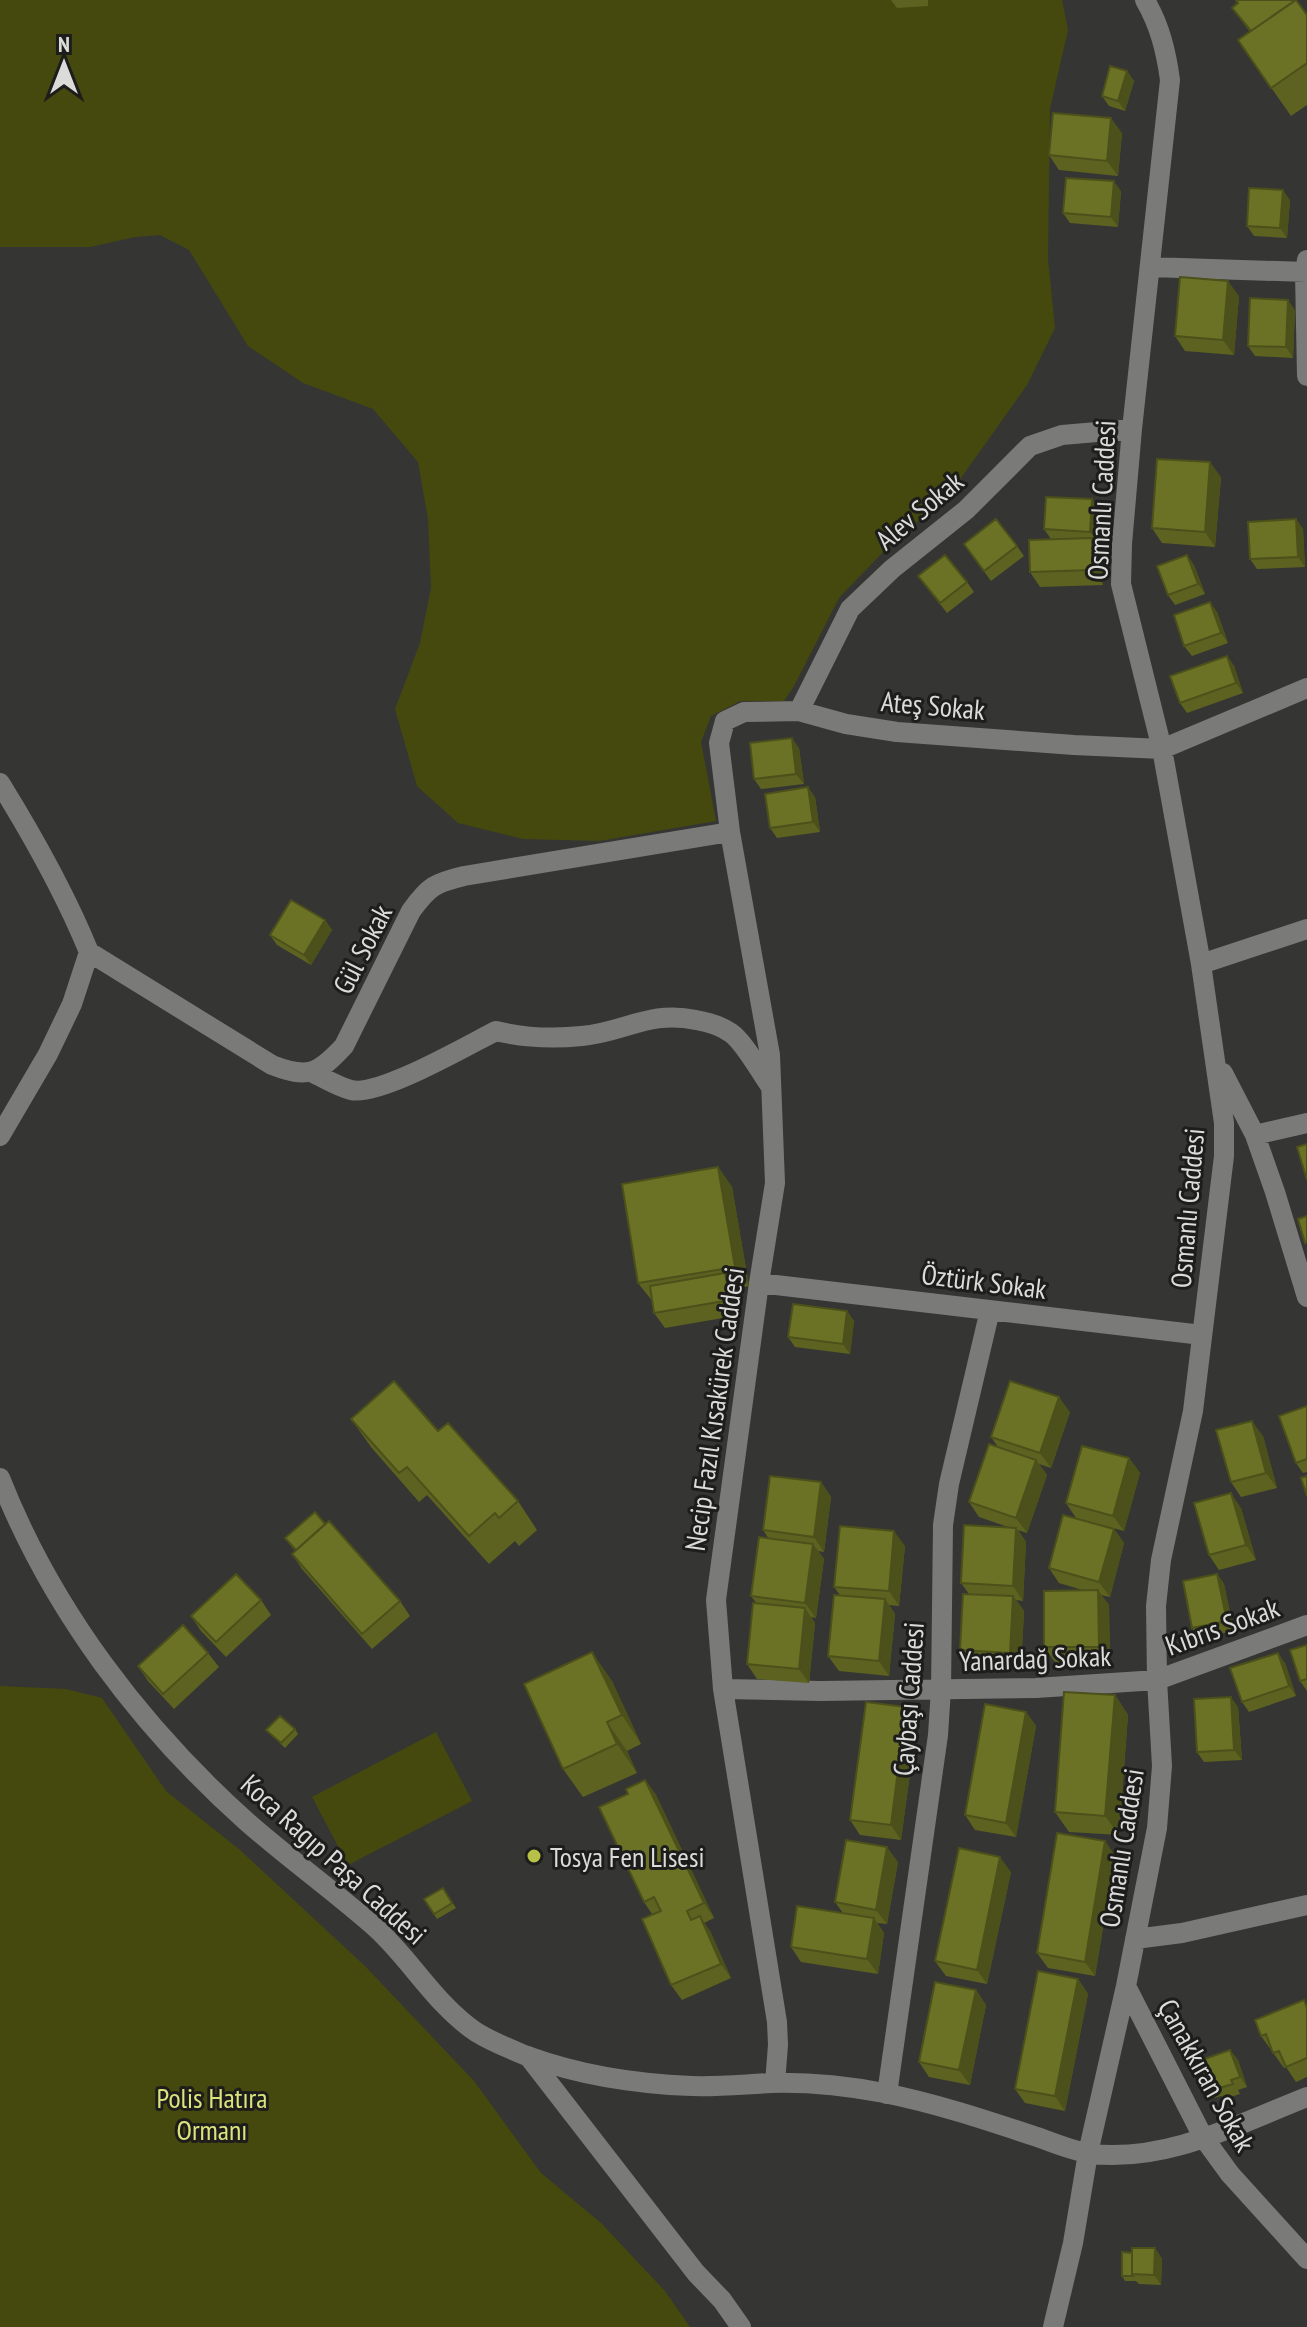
<svg xmlns="http://www.w3.org/2000/svg" width="1307" height="2327" font-family="'PT Sans Narrow',sans-serif">
<style>
.green{fill:#45490e}
.lines{fill:none;stroke-linecap:round;stroke-linejoin:round}
.minor{stroke:#7a7a78;stroke-width:20}
.wall{fill:#5d6220}
.shaded-wall{fill:#4c501a}
.building{fill:#6c7225;stroke:#4c501a;stroke-width:2}
.poi-dot{fill:#b8c147;stroke:#1d1d1c;stroke-width:3}
.labels{text-anchor:middle;dominant-baseline:central;stroke-width:6;stroke-linejoin:round;paint-order:stroke}
.street-label{font-size:28px;fill:#dbdbd9;stroke:#1d1d1c}
.poi-label{font-size:28px;fill:#dbdbd9;stroke:#1d1d1c;text-anchor:start}
.park-label{font-size:28px;fill:#dce57c;stroke:#1d1d1c}
</style>
<rect width="100%" height="100%" fill="#353633"/>
<path class="green" d="M0,0H1062L1068,30L1050,109L1048,259L1055,328L1027,385L951,492L884,551L839,598L794,686L784,701H740L711,716L701,742L716,821L599,841L523,839L458,823L417,786L395,709L420,643L431,588L428,519L418,462L373,409L303,383L248,346L189,250L160,235L135,237L90,247H0Z
M0,1686L66,1689L102,1698L166,1791L240,1850L365,1966L474,2081L541,2173L601,2223L665,2291L690,2327H0Z
M436,1732L472,1801L348,1865L312,1797Z"/>
<g class="lines">
<path class="minor" d="M1307,260L1305,272L1307,376
M1150,267L1307,272
M799,711L850,609L892,569L966,510L1030,446L1062,435L1132,429
M0,783C34,838 65,893 89,952L72,1004L48,1054L0,1136
M89,952L272,1065C308,1079 318,1074 344,1046L411,911C429,886 435,883 464,876L730,832
M1201,964L1307,929
M311,1072C324,1078 338,1087 351,1090C379,1097 468,1045 496,1031C525,1038 553,1039 582,1036C626,1032 649,1010 696,1020C708,1022 721,1026 731,1033C745,1043 760,1072 771,1087
M1223,1073L1255,1135L1275,1192L1307,1297
M1255,1135L1307,1123
M759,1283L1202,1335
M0,1478C52,1610 141,1727 246,1821C288,1858 334,1891 376,1928C411,1960 436,2005 476,2032C492,2042 510,2049 527,2056C579,2075 637,2084 692,2086C719,2087 746,2084 772,2083C810,2082 847,2086 884,2093C934,2103 983,2119 1031,2135C1050,2141 1072,2151 1092,2154C1168,2162 1238,2124 1307,2097
M723,1689L820,1691L1036,1688L1157,1680L1307,1625
M1135,1939L1182,1933L1307,1905
M1126,1986L1203,2137L1230,2174L1307,2259
M528,2056L696,2273L722,2300L741,2327
M775,2083L778,2045L777,2022L723,1689L716,1600L759,1283L775,1183L770,1055L730,832L719,743L725,721L744,712L799,711L846,724L897,732L1074,745L1162,749L1307,688
M887,2094L938,1735L941,1689L943,1525L949,1484L990,1310
M1053,2327L1073,2243L1088,2153L1126,1986L1157,1828L1162,1766L1157,1680L1156,1606L1161,1560L1193,1411L1224,1156V1123L1201,964L1162,749L1121,584L1122,544L1132,429L1170,80C1166,51 1160,26 1145,0"/>
</g>
<path class="wall" d="M891,0H928V6L897,8Z
M1235,0H1294L1307,15V105L1291,116L1238,40L1250,32L1232,8L1238,4Z
M1127,71L1134,81L1125,111L1109,106L1102,96Z
M1122,133L1118,176L1059,170L1049,155Z
M1121,191L1118,227L1070,223L1063,213Z
M1290,200L1287,238L1254,236L1247,226Z
M1239,296L1234,355L1185,351L1175,336Z
M1295,310L1293,358L1255,356L1248,346Z
M1221,477L1215,547L1162,543L1152,528Z
M1092,499L1099,509L1097,542H1094L1102,553L1103,585L1040,587L1030,572L1051,539L1044,529Z
M1296,519L1303,529L1305,567L1257,569L1250,559Z
M964,544L1017,546L1024,556L991,581Z
M1194,565L1205,594L1175,605L1168,595Z
M918,576L967,582L974,592L947,613Z
M1217,612L1228,643L1192,656L1184,646Z
M1227,656L1234,666L1243,693L1187,713L1180,703Z
M799,748L804,784L761,789L754,779Z
M815,797L820,832L777,838L770,828Z
M325,920L332,930L311,965L277,945L270,935Z
M718,1167L732,1187L749,1286L736,1288L740,1315L665,1328L654,1313L653,1302L638,1283Z
M847,1311L854,1321L850,1354L795,1347L788,1337Z
M1307,1406V1472L1303,1473L1296,1463Z
M1070,1412L1051,1468L1039,1464L1047,1475L1027,1533L1018,1530L1026,1542L1023,1601L1016,1600L1024,1611L1021,1667L970,1665L960,1650L969,1594L961,1583L1008,1527L979,1517L969,1502L998,1447L991,1437Z
M351,1419L438,1431L518,1501L537,1530L519,1546L515,1541L489,1564L427,1495L419,1502L371,1447Z
M1263,1436L1277,1488L1241,1497L1231,1482Z
M1129,1458L1140,1473L1124,1531L1076,1518L1066,1503Z
M821,1482L831,1497L824,1552L818,1551L824,1559L816,1618L811,1617L815,1623L809,1683L757,1679L747,1664L757,1604L751,1596L769,1539L763,1530Z
M1241,1508L1256,1560L1219,1570L1209,1555Z
M325,1524L400,1601L410,1616L372,1649L302,1569L292,1554L295,1551L285,1538Z
M1114,1529L1124,1543L1110,1597L1101,1595L1109,1605L1110,1662H1055L1044,1647L1086,1591L1059,1583L1049,1568Z
M905,1546L899,1606L889,1605L895,1614L889,1676L839,1671L828,1656L840,1595L834,1587Z
M1217,1574L1224,1584L1234,1631L1199,1638L1192,1628Z
M261,1600L271,1615L226,1657L201,1631L191,1616Z
M1307,1645V1691L1300,1681Z
M208,1653L219,1667L174,1709L148,1681L138,1666Z
M1285,1663L1296,1696L1249,1712L1242,1702Z
M612,1681L641,1744L627,1751L637,1773L583,1797L563,1769Z
M1115,1695L1128,1715L1119,1835L1069,1832L1055,1812Z
M1238,1707L1242,1760L1204,1762L1197,1752Z
M1026,1712L1036,1726L1016,1837L975,1830L965,1815Z
M917,1722L901,1840L860,1835L850,1820Z
M295,1729L298,1734L285,1748L266,1730Z
M645,1780L656,1795L714,1918L704,1923L710,1931L731,1978L682,2000L671,1985L652,1914L644,1902L628,1794Z
M1105,1841L1115,1856L1095,1976L1048,1968L1037,1953Z
M898,1862L887,1924L877,1923L884,1933L878,1974L801,1962L791,1947L843,1913L835,1902Z
M1011,1872L987,1984L946,1976L935,1961Z
M443,1888L456,1908L437,1919L424,1899Z
M1078,1979L1088,1994L1065,2111L1025,2103L1015,2089Z
M976,1990L986,2005L970,2085L929,2077L919,2062Z
M1304,2000L1307,2005V2077L1296,2082L1286,2067L1284,2068L1261,2036Z
M1230,2050L1238,2060L1247,2087L1238,2090L1240,2094L1224,2099L1221,2096L1214,2098L1207,2089L1205,2090L1198,2080Z
M1155,2248L1162,2259L1161,2285L1139,2284L1136,2281H1125L1122,2276Z"/>
<path class="shaded-wall" d="M1127,71L1134,81L1125,111L1118,101Z
M1111,118L1122,133L1118,176L1107,161Z
M1114,181L1121,191L1118,227L1111,217Z
M1283,190L1290,200L1287,238L1280,228Z
M1228,281L1239,296L1234,355L1223,340Z
M1288,300L1295,310L1293,358L1286,347Z
M1210,462L1221,477L1215,547L1205,532Z
M1092,499L1099,509L1097,542L1090,532Z
M1296,519L1303,529L1305,567L1298,557Z
M1092,538L1102,553L1103,585L1092,570Z
M1187,555L1194,565L1205,594L1198,584Z
M1210,602L1217,612L1228,643L1221,633Z
M1227,656L1234,666L1243,693L1236,683Z
M792,738L799,748L804,784L796,774Z
M808,787L815,797L820,832L813,822Z
M325,920L332,930L311,965L304,955Z
M718,1167L732,1187L749,1286L735,1267Z
M725,1273L736,1288L740,1315L730,1300Z
M847,1311L854,1321L850,1354L843,1344Z
M1059,1397L1070,1412L1051,1468L1040,1453Z
M1252,1421L1263,1436L1277,1488L1266,1473Z
M1129,1458L1140,1473L1124,1531L1113,1516Z
M1036,1460L1047,1475L1027,1533L1016,1518Z
M821,1482L831,1497L824,1552L814,1537Z
M1231,1493L1241,1508L1256,1560L1246,1545Z
M1016,1528L1026,1542L1023,1601L1013,1586Z
M1114,1529L1124,1543L1110,1597L1099,1582Z
M894,1531L905,1546L899,1606L889,1591Z
M813,1544L824,1559L816,1618L805,1603Z
M1217,1574L1224,1584L1234,1631L1227,1621Z
M1098,1590L1109,1605L1110,1662L1099,1647Z
M1013,1596L1024,1611L1021,1667L1010,1653Z
M885,1599L895,1614L889,1676L879,1661Z
M805,1608L815,1623L809,1683L799,1669Z
M592,1652L612,1681L641,1744L622,1715Z
M1278,1653L1285,1663L1296,1696L1289,1686Z
M1115,1695L1128,1715L1119,1835L1105,1816Z
M1231,1697L1238,1707L1242,1760L1234,1750Z
M906,1707L917,1722L901,1840L891,1825Z
M1026,1712L1036,1726L1016,1837L1006,1823Z
M607,1722L627,1751L637,1773L617,1744Z
M645,1780L656,1795L714,1918L704,1903Z
M1105,1841L1115,1856L1095,1976L1085,1962Z
M887,1847L898,1862L887,1924L876,1910Z
M1000,1857L1011,1872L987,1984L977,1970Z
M700,1916L710,1931L731,1978L721,1964Z
M874,1918L884,1933L878,1974L867,1959Z
M1078,1979L1088,1994L1065,2111L1055,2096Z
M976,1990L986,2005L970,2085L959,2070Z
M1230,2050L1238,2060L1247,2087L1240,2077Z
M1155,2248L1162,2259L1161,2285L1154,2275Z"/>
<path class="building" d="M1236,0H1294V1L1251,31L1232,8L1238,3Z
M1296,0L1307,15V63L1271,88L1238,40Z
M1110,66L1127,71L1118,101L1102,96Z
M1053,113L1111,118L1107,161L1049,155Z
M1066,178L1114,181L1111,217L1063,213Z
M1249,188L1283,190L1280,228L1247,226Z
M1180,277L1228,281L1223,340L1175,336Z
M1250,298L1288,300L1286,347L1248,346Z
M1157,459L1210,462L1205,532L1152,528Z
M1046,497L1092,499L1090,532L1044,529Z
M996,519L1017,546L984,571L964,544Z
M1296,519L1298,557L1250,559L1248,522Z
M1092,538V570L1030,572L1029,540Z
M945,555L967,582L940,603L918,576Z
M1187,555L1198,584L1168,595L1157,566Z
M1210,602L1221,633L1184,646L1174,615Z
M1227,656L1236,683L1180,703L1170,676Z
M792,738L796,774L754,779L750,743Z
M808,787L813,822L770,828L765,794Z
M291,900L325,920L304,955L270,935Z
M1307,1144V1180L1297,1147Z
M718,1167L735,1267L638,1283L622,1184Z
M1307,1216V1242L1305,1243L1298,1219Z
M725,1273L730,1300L654,1313L650,1286Z
M793,1304L847,1311L843,1344L788,1337Z
M394,1381L438,1431L448,1423L518,1501L499,1518L495,1513L469,1536L407,1467L399,1473L351,1419Z
M1010,1381L1059,1397L1040,1453L991,1437Z
M1307,1406V1459L1296,1463L1279,1416Z
M1252,1421L1266,1473L1231,1482L1216,1430Z
M989,1444L1036,1460L1016,1518L969,1502Z
M1082,1446L1129,1458L1113,1516L1066,1503Z
M770,1476L821,1482L814,1537L763,1530Z
M1307,1476V1496L1301,1478Z
M1231,1493L1246,1545L1209,1555L1194,1503Z
M315,1512L325,1524L296,1550L285,1538Z
M1063,1515L1114,1529L1099,1582L1049,1568Z
M329,1521L400,1601L362,1634L292,1554Z
M964,1525L1016,1528L1013,1586L961,1583Z
M840,1526L894,1531L889,1591L834,1587Z
M759,1537L813,1544L805,1603L751,1596Z
M236,1574L261,1600L216,1642L191,1616Z
M1217,1574L1227,1621L1192,1628L1183,1581Z
M1098,1590L1099,1647H1044V1591Z
M963,1594L1013,1596L1010,1653L960,1650Z
M834,1595L885,1599L879,1661L828,1656Z
M753,1603L805,1608L799,1669L747,1664Z
M183,1625L208,1653L163,1694L138,1666Z
M1307,1645V1679L1300,1681L1290,1650Z
M592,1652L622,1715L607,1722L617,1744L563,1769L524,1684Z
M1278,1653L1289,1686L1242,1702L1230,1668Z
M1064,1692L1115,1695L1105,1816L1055,1812Z
M1231,1697L1234,1750L1197,1752L1194,1699Z
M866,1702L906,1707L891,1825L850,1820Z
M985,1704L1026,1712L1006,1823L965,1815Z
M280,1716L295,1729L281,1743L266,1730Z
M645,1780L704,1903L687,1911L691,1920L700,1916L721,1964L671,1985L642,1919L661,1911L654,1897L644,1902L599,1807L628,1794L626,1789Z
M1057,1833L1105,1841L1085,1962L1037,1953Z
M846,1840L887,1847L876,1910L835,1902Z
M959,1848L1000,1857L977,1970L935,1961Z
M443,1888L452,1903L434,1914L424,1899Z
M797,1906L874,1918L867,1959L791,1947Z
M1038,1971L1078,1979L1055,2096L1015,2089Z
M935,1982L976,1990L959,2070L919,2062Z
M1304,2000L1307,2008V2058L1286,2067L1279,2051L1273,2053L1266,2034L1261,2036L1255,2020Z
M1230,2050L1240,2077L1231,2080L1233,2084L1216,2089L1215,2085L1207,2088L1203,2078L1198,2080L1193,2063Z
M1132,2248H1155L1154,2275L1132,2274Z
M1122,2252L1132,2253V2274L1133,2276H1122Z"/>
<circle class="poi-dot" cx="534" cy="1856" r="8"/>
<g class="labels">
<g class="street-label">
<text transform="translate(1101 500) rotate(-87)">Osmanlı Caddesi</text>
<text transform="translate(919 510) rotate(-40)">Alev Sokak</text>
<text transform="translate(933 705) rotate(5)">Ateş Sokak</text>
<text transform="translate(362 949) rotate(-63)">Gül Sokak</text>
<text transform="translate(1187 1208) rotate(-85)">Osmanlı Caddesi</text>
<text transform="translate(984 1281) rotate(7)">Öztürk Sokak</text>
<text transform="translate(714 1409) rotate(-82)">Necip Fazıl Kısakürek Caddesi</text>
<text transform="translate(1222 1626) rotate(-20)">Kıbrıs Sokak</text>
<text transform="translate(1035 1658) rotate(-2)">Yanardağ Sokak</text>
<text transform="translate(908 1699) rotate(-86)">Çaybaşı Caddesi</text>
<text transform="translate(1121 1848) rotate(-81)">Osmanlı Caddesi</text>
<text transform="translate(334 1859) rotate(42)">Koca Ragıp Paşa Caddesi</text>
<text transform="translate(1207 2075) rotate(61)">Çanakkıran Sokak</text>
</g>
<g class="poi-label">
<text x="550" y="1856">Tosya Fen Lisesi</text>
</g>
<g class="park-label">
<text x="212" y="2097">Polis Hatıra<tspan x="212" dy="32">Ormanı</tspan></text>
</g>
</g>
<g transform="translate(64 64)" stroke="#1d1d1c" stroke-width="6" paint-order="stroke">
<path d="M0-6L14 30L0 20L-14 30Z" fill="#dbdbd9"/>
<text y="-12" font-size="22" font-weight="bold" text-anchor="middle" fill="#dbdbd9">N</text>
</g>
</svg>
